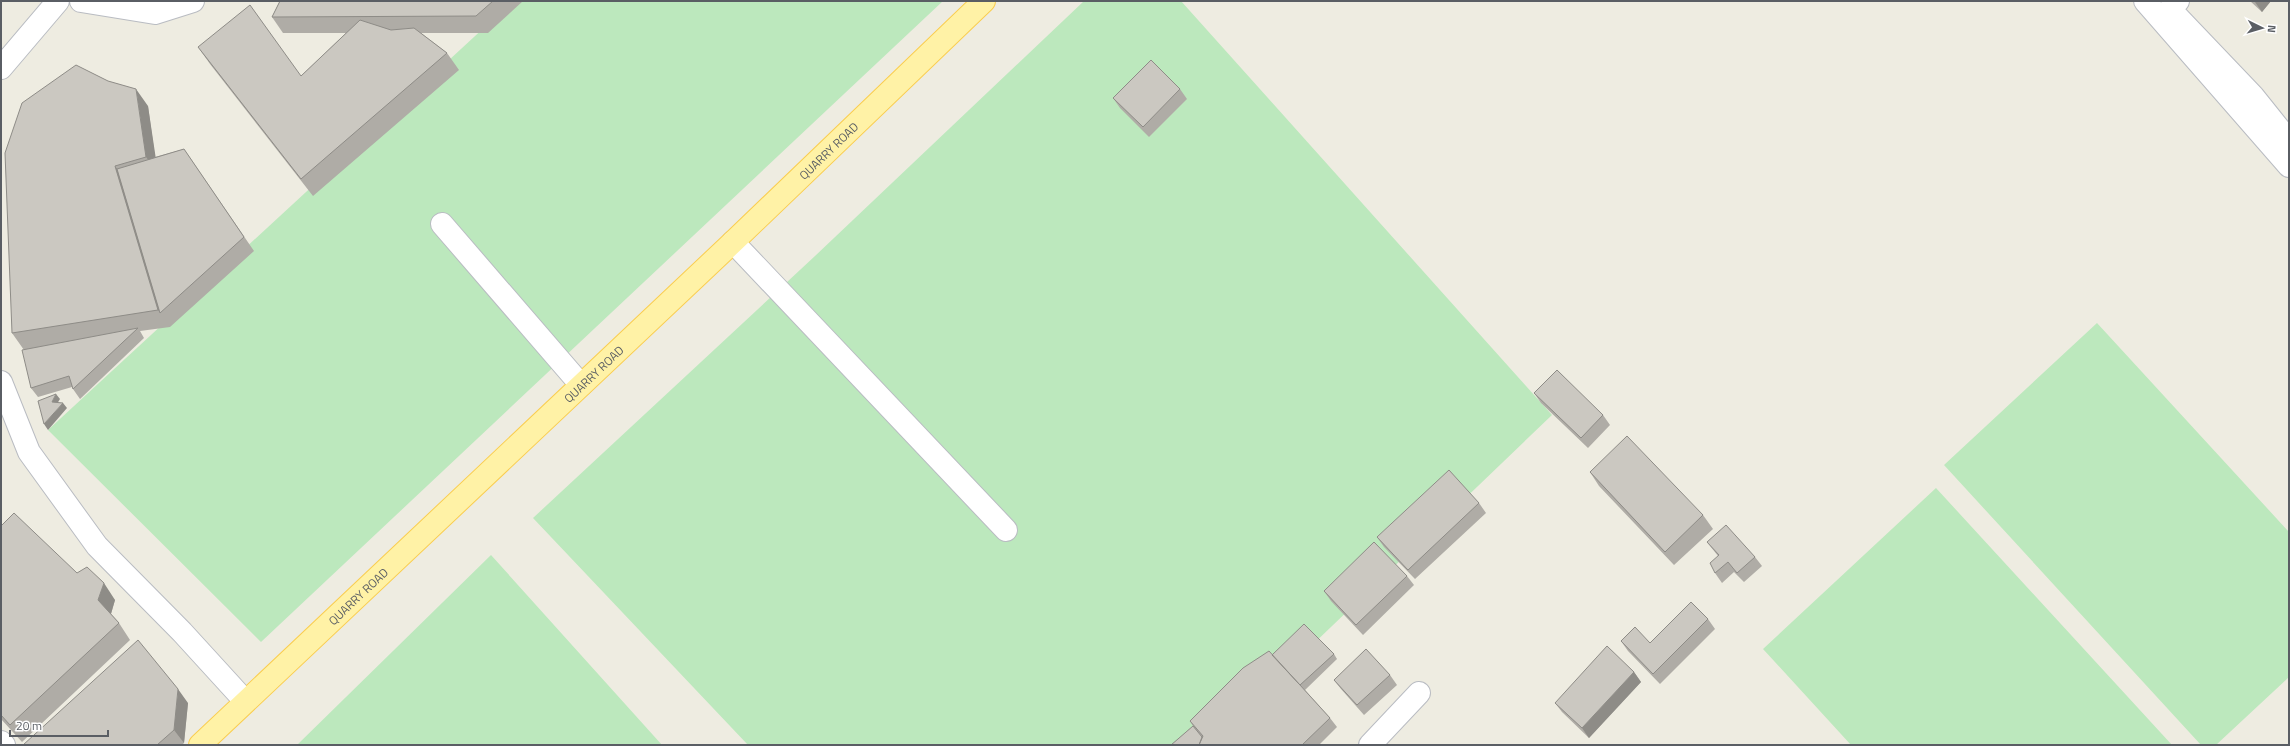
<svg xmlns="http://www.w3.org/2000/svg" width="2290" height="746" font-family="'Titillium Web',sans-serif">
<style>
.green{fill:#bce8bd}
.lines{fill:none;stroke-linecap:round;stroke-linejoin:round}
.minor-casing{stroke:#b9bcc2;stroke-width:24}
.major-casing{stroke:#facd4f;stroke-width:24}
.minor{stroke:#fff;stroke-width:22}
.major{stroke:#fff2a6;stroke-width:22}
.wall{fill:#afaca6}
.shaded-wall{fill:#8e8c87}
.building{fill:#cbc8c1;stroke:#8e8c87}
.labels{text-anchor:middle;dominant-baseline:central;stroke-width:4;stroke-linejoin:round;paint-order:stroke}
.street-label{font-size:12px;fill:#5a5e64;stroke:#fff}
</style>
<rect width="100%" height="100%" fill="#eeece1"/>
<path class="green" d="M513,1H943L261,642L48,430Z
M1084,1H1181L1552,415L1208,745H748L533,518L815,256Z
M2097,323L2289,532V677L2216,745H2201L1944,465Z
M1936,488L2172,745H1851L1763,649Z
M491,555L662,745H297Z"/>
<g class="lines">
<defs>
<path id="minor" d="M81,1L155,13L193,1
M2145,1L2289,166
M2178,1L2170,9L2253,96L2289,141
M1,68L58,1
M442,224L581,385
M733,242L1006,530
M1,382L29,452L97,546L182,632L245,701
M1,742L4,745
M1370,745L1419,693"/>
<g id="major">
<path id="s1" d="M200,745L733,242L984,1"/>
</g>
</defs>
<use href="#minor" class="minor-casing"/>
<use href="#major" class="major-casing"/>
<use href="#minor" class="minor"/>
<use href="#major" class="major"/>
</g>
<path class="wall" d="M280,1H523L488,33H421L447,53L459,70L313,196L210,64L198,47L301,76L346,33H283L272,17Z
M2250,1H2271L2262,12Z
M1180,89L1187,99L1149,137L1120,108L1113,98Z
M148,106L155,157L184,149L254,251L170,327L140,331L144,338L80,399L73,389L72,387L38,397L31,388L24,350L12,333Z
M1534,393L1603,415L1610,425L1588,448L1541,403Z
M1590,472L1703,515L1713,529L1674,565L1599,486Z
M1479,503L1486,513L1415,579L1384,547L1377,537Z
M1,526L77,573L115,600L111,614L119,623L130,640L22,742L1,719Z
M1707,542L1755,557L1762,566L1744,582L1734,572L1722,583L1715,573L1718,556Z
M1407,576L1414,585L1363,635L1331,601L1324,591Z
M1708,619L1715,629L1660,684L1628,651L1621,641L1650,643Z
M1334,654L1337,659L1305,690L1330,718L1337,727L1319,745H1171L1193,726L1190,721L1272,655Z
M1634,672L1641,682L1589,738L1562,712L1555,703Z
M1390,675L1397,685L1364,715L1341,689L1334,680Z
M188,703L184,743L182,745H23Z"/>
<path class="shaded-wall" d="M2256,1H2271L2262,12L2255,2Z
M136,89L148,106L158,173L146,157Z
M115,166L127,183L160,313L158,310Z
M56,394L60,399L55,407L52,402Z
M63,403L67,408L48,430L44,424Z
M104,583L115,600L110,617L98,600Z
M1634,672L1641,682L1589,738L1582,728Z
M178,689L188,703L184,743L174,730Z"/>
<path class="building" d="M280,1H493L476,16L272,17Z
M250,5L301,76L360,20L391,30L414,28L447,53L301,179L198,47Z
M1151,60L1180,89L1143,127L1113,98Z
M76,65L108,81L136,89L146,157L115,166L158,310L12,333L5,153L22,103Z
M184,149L244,237L160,313L117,169Z
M138,328L73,389L69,376L31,388L22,350Z
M1557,370L1603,415L1581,438L1534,393Z
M56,394L52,402L63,403L44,424L38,401Z
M1627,436L1703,515L1665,552L1590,472Z
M1449,470L1479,503L1408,570L1377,537Z
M14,513L77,573L87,567L104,583L98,600L119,623L10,725L1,715V526Z
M1726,525L1755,557L1737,573L1728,562L1715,573L1710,563L1719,555L1707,542Z
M1374,542L1407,576L1356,625L1324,591Z
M1691,602L1708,619L1653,674L1621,641L1635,627L1650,643Z
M1304,624L1334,654L1300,685L1272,655Z
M138,640L178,689L174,730L157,745H23Z
M1607,646L1634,672L1582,728L1555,703Z
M1366,649L1390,675L1357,705L1334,680Z
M1269,651L1330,718L1302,745H1199L1203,736L1190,721L1243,668Z
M1193,726L1202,737L1199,745H1171Z"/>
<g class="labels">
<g class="street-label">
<text stroke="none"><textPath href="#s1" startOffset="865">QUARRY ROAD</textPath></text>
<text stroke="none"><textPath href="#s1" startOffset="541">QUARRY ROAD</textPath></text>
<text stroke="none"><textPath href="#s1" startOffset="217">QUARRY ROAD</textPath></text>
</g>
</g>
<rect width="2290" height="746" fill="none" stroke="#5a5e64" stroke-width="4"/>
<g transform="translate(2262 28) rotate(95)" stroke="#ffffff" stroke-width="3" paint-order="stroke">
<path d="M0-3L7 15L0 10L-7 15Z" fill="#5a5e64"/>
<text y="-6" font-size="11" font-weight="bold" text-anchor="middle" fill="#5a5e64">N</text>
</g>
<path d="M10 730v6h98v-6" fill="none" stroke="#5a5e64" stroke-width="2"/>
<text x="16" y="730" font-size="12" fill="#5a5e64" stroke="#ffffff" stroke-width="3" paint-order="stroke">20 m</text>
</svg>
